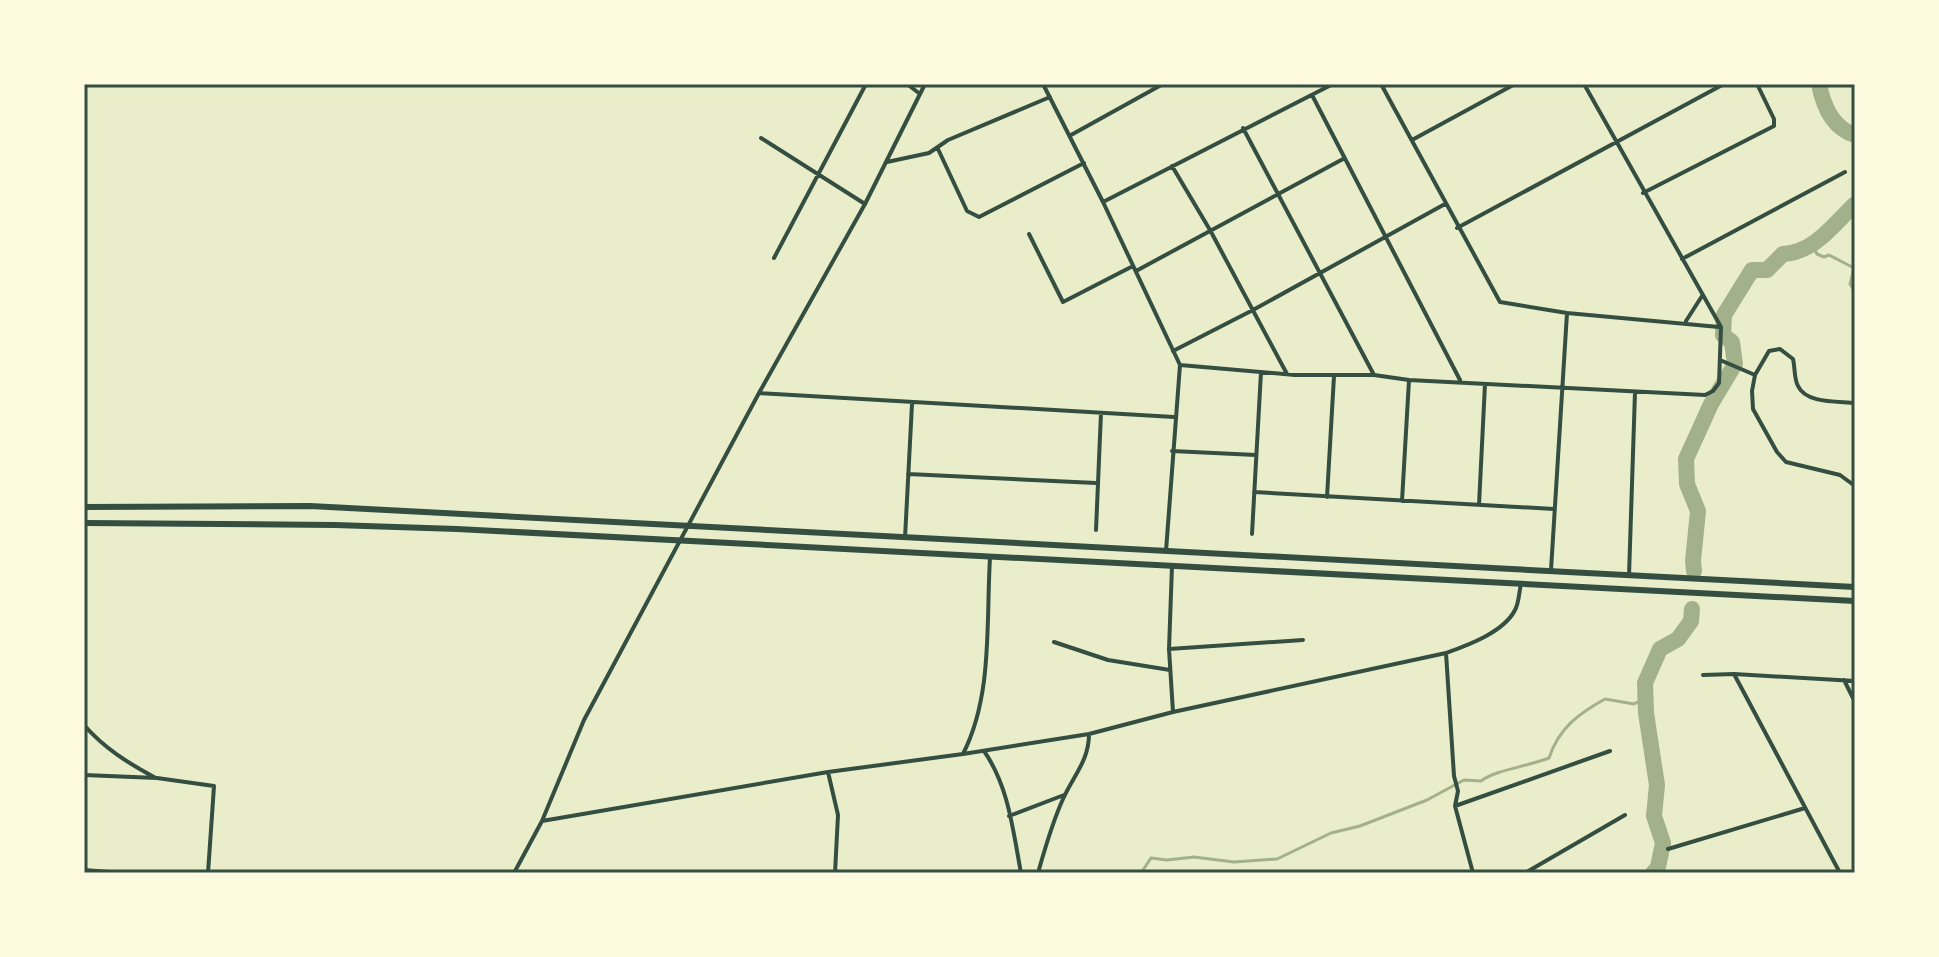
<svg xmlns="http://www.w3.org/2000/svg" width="1939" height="957" font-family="Georgia,serif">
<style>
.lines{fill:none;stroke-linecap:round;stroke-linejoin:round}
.stream{stroke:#a3b18a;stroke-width:3}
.river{stroke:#a3b18a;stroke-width:16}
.minor{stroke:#344e41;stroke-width:4}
.trunk{stroke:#344e41;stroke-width:6}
.neatline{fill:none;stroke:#344e41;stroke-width:3}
</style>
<rect width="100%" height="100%" fill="#e9edc9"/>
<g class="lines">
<path class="stream" d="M1813,246L1817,254L1824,257L1829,255L1854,268L1850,284L1855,292
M1141,873L1151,858L1167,860L1194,857L1234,862L1277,859L1331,833L1360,826L1427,800L1464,780L1481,781C1495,770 1529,766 1549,758C1559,728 1578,714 1605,699L1634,704L1645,698"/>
<path class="river" d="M1819,84C1823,105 1832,128 1855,135
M1694,571L1693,561L1698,511L1687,484L1686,459L1711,404L1735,364L1732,342L1723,335L1724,315L1752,270H1767L1783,254C1815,252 1833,225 1855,204
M1653,873L1658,867L1663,843L1654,816L1657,785L1646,713L1645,683L1660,649L1678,639L1691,621L1692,609"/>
<path class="minor" d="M907,84L920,94
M1043,84L1103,202L1180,365L1166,551
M1381,84L1500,302L1567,313L1719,327
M1312,95L1460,380
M1243,128L1374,375
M1071,135L1163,84
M761,138L865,204
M1412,140L1515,84
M938,149L967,211L979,217L1084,163
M887,162L929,153L948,140L1050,97
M1172,166L1210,230L1287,374
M1643,193L1774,126V119L1757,84
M1103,202L1333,84
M1457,228L1724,84
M1029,234L1063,302L1133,266
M774,258L866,84
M1682,259L1845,172
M1136,271L1343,159
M1686,321L1702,296
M1173,351L1253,310L1445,204
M1720,360L1755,375L1769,351L1780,349L1793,359C1795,367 1794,379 1798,386C1806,404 1839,401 1855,403
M1180,365L1295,375H1374L1409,380L1705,395L1713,391L1719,383L1721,327L1584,84
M1755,375L1752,391L1753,409L1777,452L1786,462L1840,475L1855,486
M759,393L1174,417
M1172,451L1256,455
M908,474L1096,483
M1254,492L1554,509
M1327,497L1334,376
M1402,501L1409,380
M1479,505L1485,384
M1096,530L1101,413
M1252,534L1261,372
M905,538L912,404
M1172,566L1169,649L1173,712
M1551,570L1567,313
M1629,576L1635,392
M1054,642L1108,660L1170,670
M1169,649L1303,640
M1446,653L1454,776L1458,791L1455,806L1473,873
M1734,674L1840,873
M1703,675L1734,674L1855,681
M1844,680L1855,702
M84,725C104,748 128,763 154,777
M984,751C1009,787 1013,831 1021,873
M963,754C993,695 986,623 990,558
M828,772L838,815L835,873
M84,775L157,778L214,786L208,873
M1455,806L1610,751
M1009,816L1064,795
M542,821L828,772L963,754L1089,734L1173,712L1446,653C1468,645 1504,632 1515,610C1519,603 1519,592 1521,584
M1668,849L1805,808
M84,870L122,873
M514,873L542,821L584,720L759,393L865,204L925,84
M1038,873C1045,848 1052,823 1063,799C1073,776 1089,761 1089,734
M1525,873L1625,815"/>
<path class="trunk" d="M84,507L310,506L1855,587
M84,523L335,525L457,529L1855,601"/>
</g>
<rect width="1939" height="957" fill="none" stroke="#fefae0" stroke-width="172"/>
<rect x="86" y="86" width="1767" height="785" class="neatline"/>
</svg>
